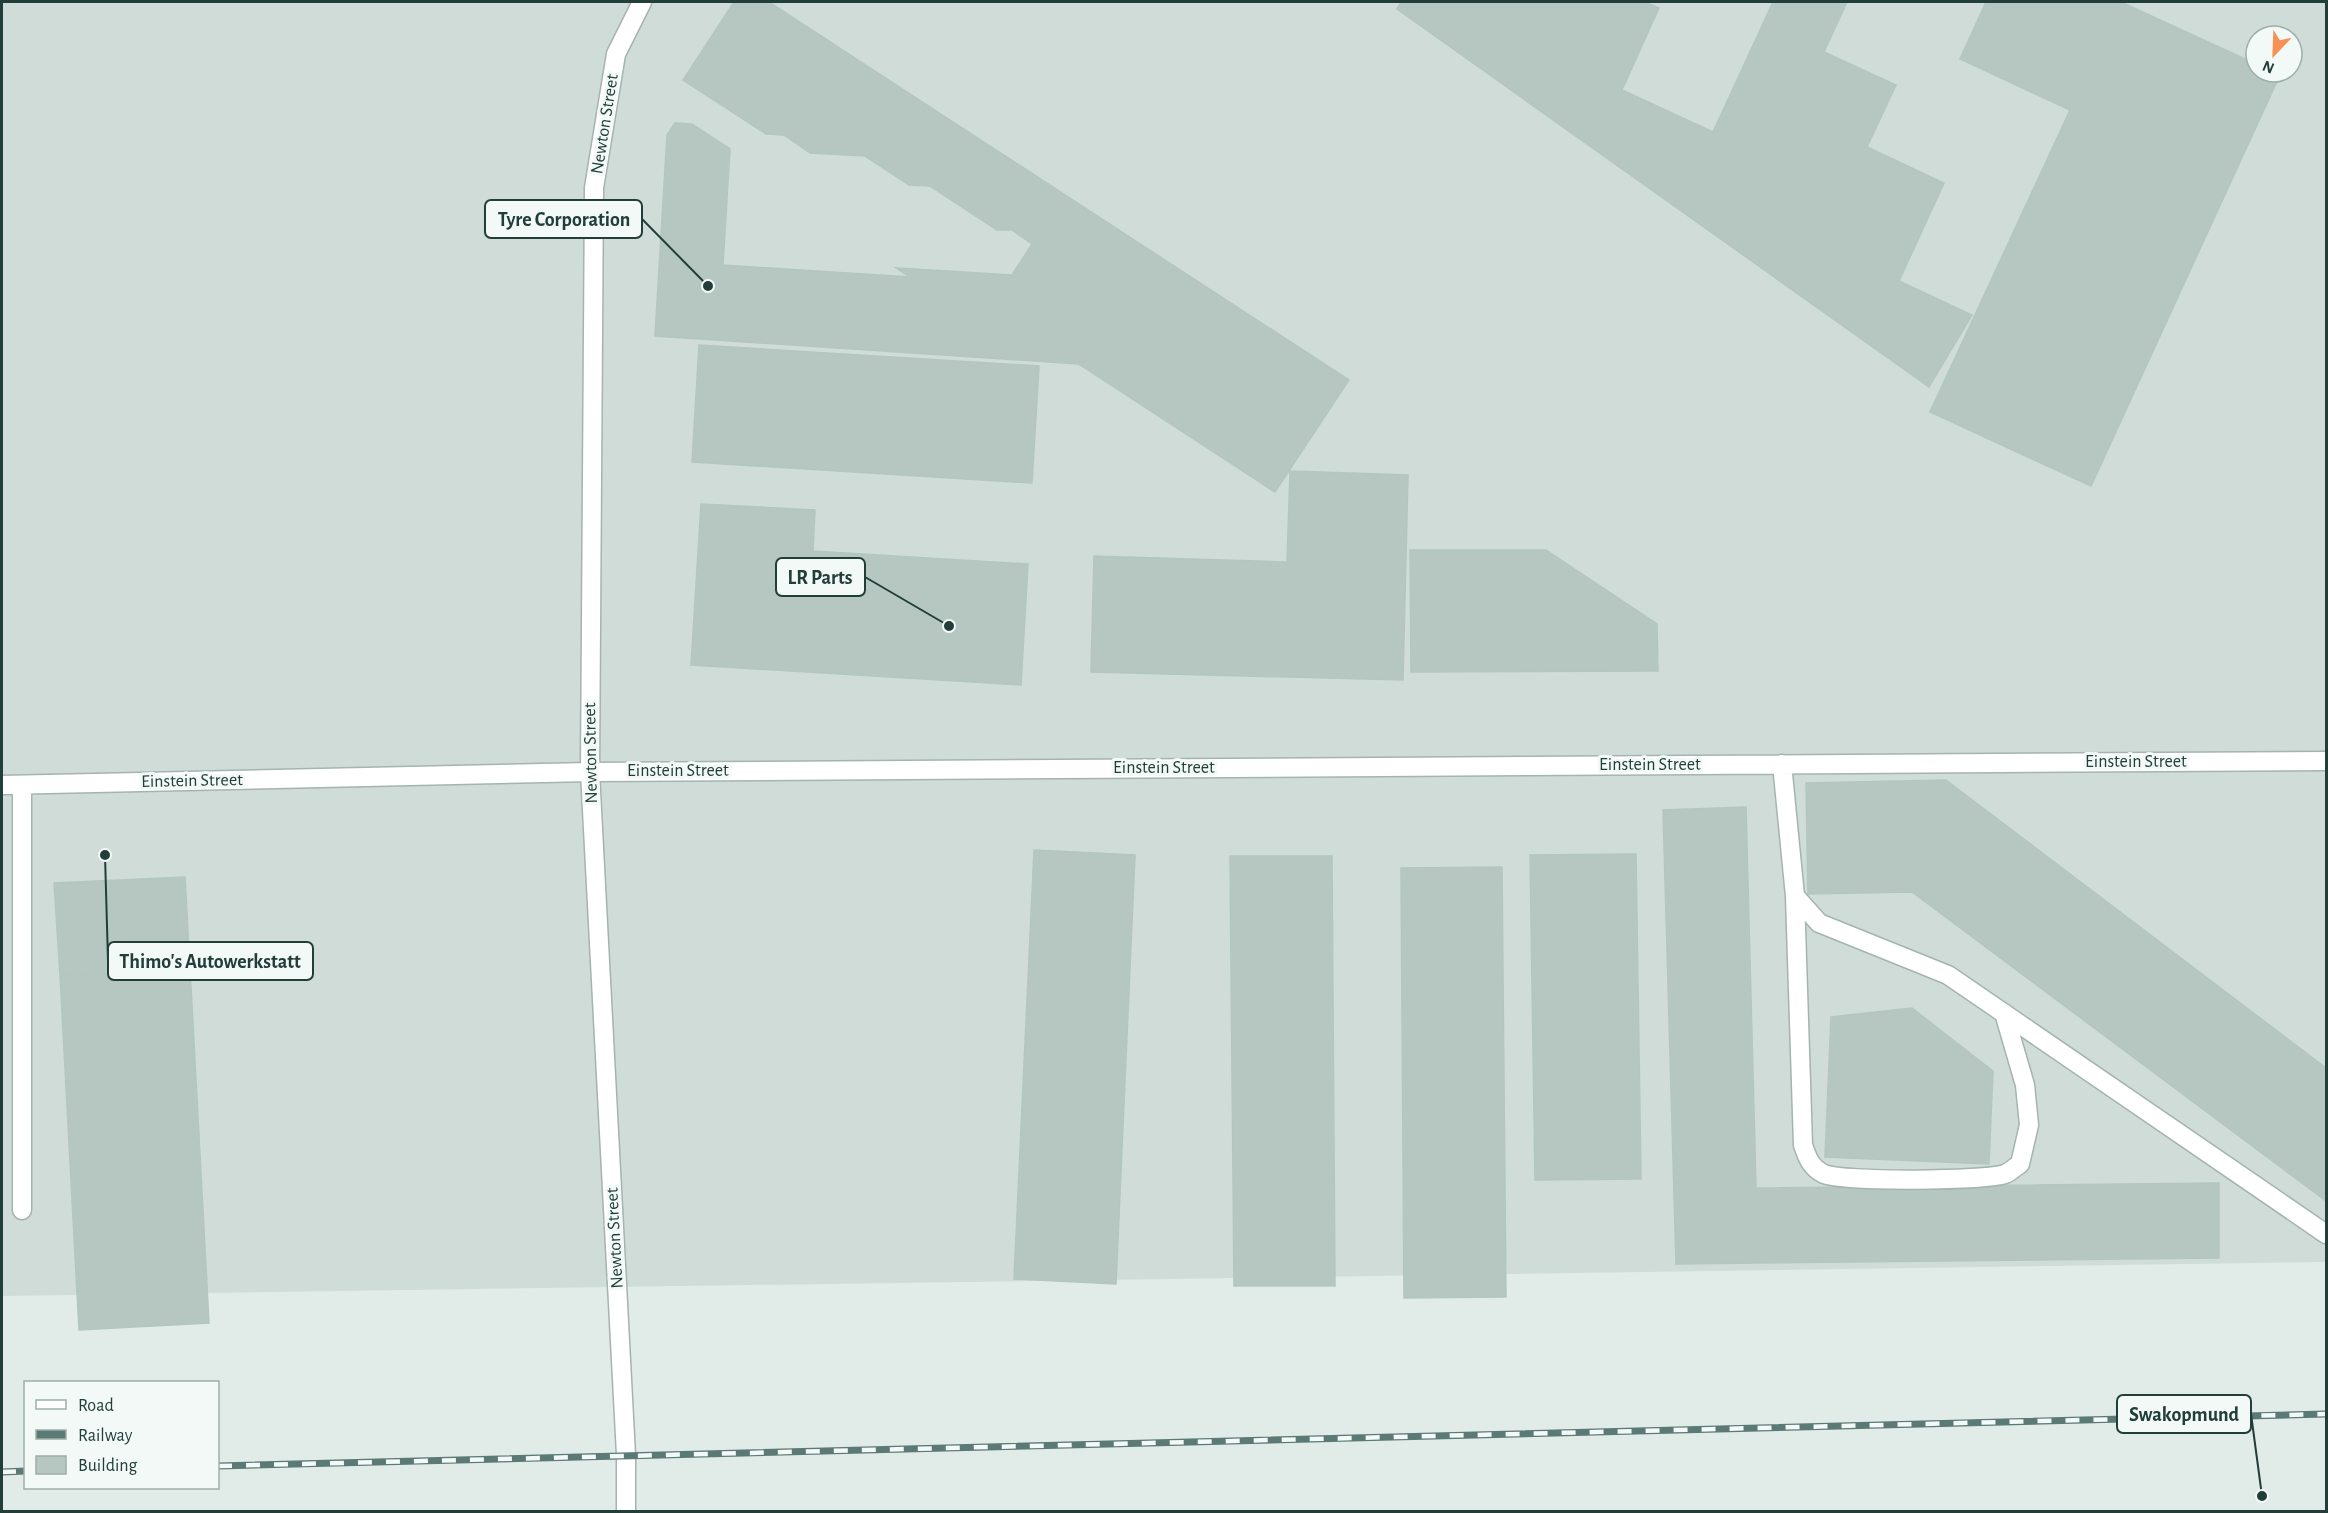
<svg xmlns="http://www.w3.org/2000/svg" width="2328" height="1513" font-family="'Alegreya Sans',sans-serif">
<style>
.built{fill:#cfdcd8;fill-rule:evenodd}
.building{fill:#b6c7c2;stroke:#b3c6c0;stroke-width:1.5}
.lines{fill:none;stroke-linecap:round;stroke-linejoin:round}
.minor-casing{stroke:#a4b4b1;stroke-width:21}
.minor{stroke:#fff;stroke-width:18}
.rail-casing{stroke:#5b7975;stroke-width:7}
.rail{stroke:#f2f9f6;stroke-width:4.5;stroke-dasharray:14;stroke-linecap:butt}
.labels{text-anchor:middle;dominant-baseline:central;stroke-width:6;stroke-linejoin:round;paint-order:stroke}
.street-label{font-size:18px;fill:#213e39;stroke:#f2f9f6}
.leader{fill:none;stroke:#213e39;stroke-width:2}
.callout-dot{fill:#213e39;stroke:#f2f9f6;stroke-width:2}
.callout{fill:#f2f9f6;stroke:#213e39;stroke-width:2}
.callout-label{font-size:20px;text-anchor:middle;font-weight:bold;fill:#213e39}
</style>
<rect width="100%" height="100%" fill="#e1ece9"/>
<path class="built" d="M2,2H2326V1262L2,1296ZM2256,36H2292V72H2256Z"/>
<path class="building" d="M734,2H769L1349,380L1275,492L1079,364L655,336L667,135L675,123L692,124L730,149L723,265L910,277L896,268L1012,275L1032,244L1012,230H997L930,186L909,185L865,156L810,153L784,135L766,134L683,80Z
M1401,2H1645L1659,8L1622,90L1713,132L1773,2H1847L1824,52L1896,85L1867,147L1944,183L1899,281L1972,315L1929,387L1397,9Z
M1986,2H2121L2256,64V72H2273L2280,75L2091,486L1930,412L2070,110L1960,59Z
M699,345L1039,366L1032,483L692,462Z
M1290,471L1408,475L1403,680L1091,672L1094,556L1287,562Z
M701,504L815,510L813,551L1028,564L1021,685L691,665Z
M1410,550H1546L1657,624L1658,671L1411,672Z
M1946,780L2326,1068V1201L1912,892L1808,894L1806,783Z
M1746,807L1758,1263L1676,1264L1663,810Z
M1034,850L1135,855L1116,1284L1014,1279Z
M1636,854L1641,1179L1535,1180L1530,855Z
M1230,856H1332L1335,1286H1234Z
M1502,867L1506,1297L1404,1298L1401,868Z
M185,877L190,968L60,975L54,883Z
M190,968L209,1323L79,1330L60,975Z
M1912,1008L1993,1071L1989,1164L1825,1157L1831,1017Z
M2219,1183V1258L1758,1263L1756,1188Z"/>
<g class="lines">
<defs>
<path id="minor" d="M1782,764L1795,896L1819,923L1948,975L2326,1234
M2,785L590,772L2326,761
M1795,896L1803,1145C1807,1157 1811,1168 1824,1174C1843,1182 1984,1181 2005,1174C2010,1172 2015,1167 2020,1164L2029,1125L2025,1085L2004,1013
M22,1210V785
M626,1512V1455L590,772L594,188L616,54L642,2"/>
</defs>
<use href="#minor" class="minor-casing"/>
<use href="#minor" class="minor"/>
<defs>
<path id="rail" d="M218,1466L2326,1414
M2,1472L26,1471"/>
</defs>
<use href="#rail" class="rail-casing"/>
<use href="#rail" class="rail"/>
</g>
<g class="labels">
<g class="street-label">
<text transform="translate(605 124) rotate(-81)">Newton Street</text>
<text transform="translate(591 753) rotate(-91)">Newton Street</text>
<text x="2136" y="762">Einstein Street</text>
<text x="1650" y="765">Einstein Street</text>
<text x="1164" y="768">Einstein Street</text>
<text x="678" y="771">Einstein Street</text>
<text transform="translate(192 781) rotate(-1)">Einstein Street</text>
<text transform="translate(615 1238) rotate(-93)">Newton Street</text>
</g>
</g>
<path class="leader" d="M708 286L642 219M949 626L865 577M105 855L108 961M2262 1496L2251 1414"/>
<g class="callout-dot">
<circle cx="708" cy="286" r="6"/>
<circle cx="949" cy="626" r="6"/>
<circle cx="105" cy="855" r="6"/>
<circle cx="2262" cy="1496" r="6"/>
</g>
<g class="callout">
<rect x="485" y="200" width="157" height="38" rx="6"/>
<rect x="776" y="558" width="89" height="38" rx="6"/>
<rect x="108" y="942" width="205" height="38" rx="6"/>
<rect x="2117" y="1395" width="134" height="38" rx="6"/>
</g>
<g class="callout-label">
<text x="564" y="226">Tyre Corporation</text>
<text x="820" y="584">LR Parts</text>
<text x="210" y="968">Thimo's Autowerkstatt</text>
<text x="2184" y="1421">Swakopmund</text>
</g>
<rect width="2328" height="1513" fill="none" stroke="#213e39" stroke-width="6"/>
<rect x="24" y="1381" width="195" height="108" fill="#f2f9f6" stroke="#9eaeaa" stroke-width="1.5"/>
<rect x="36" y="1400" width="30" height="9" fill="#ffffff" stroke="#9eaeaa" stroke-width="1.5"/>
<text x="78" y="1411" font-size="18" fill="#213e39">Road</text>
<rect x="36" y="1430" width="30" height="9" fill="#5b7975" stroke="#9eaeaa" stroke-width="1.5"/>
<text x="78" y="1441" font-size="18" fill="#213e39">Railway</text>
<rect x="36" y="1456" width="30" height="18" fill="#b6c7c2" stroke="#9eaeaa" stroke-width="1.5"/>
<text x="78" y="1471" font-size="18" fill="#213e39">Building</text>
<g transform="translate(2274 54) rotate(203)"><circle r="28" fill="#f2f9f6" stroke="#9eaeaa" stroke-width="1.5"/>
<path d="M0-4.5L10 22L0 15L-10 22Z" fill="#f79054"/>
<text y="-9" font-size="16" font-weight="bold" text-anchor="middle" fill="#213e39">N</text>
</g>
</svg>
